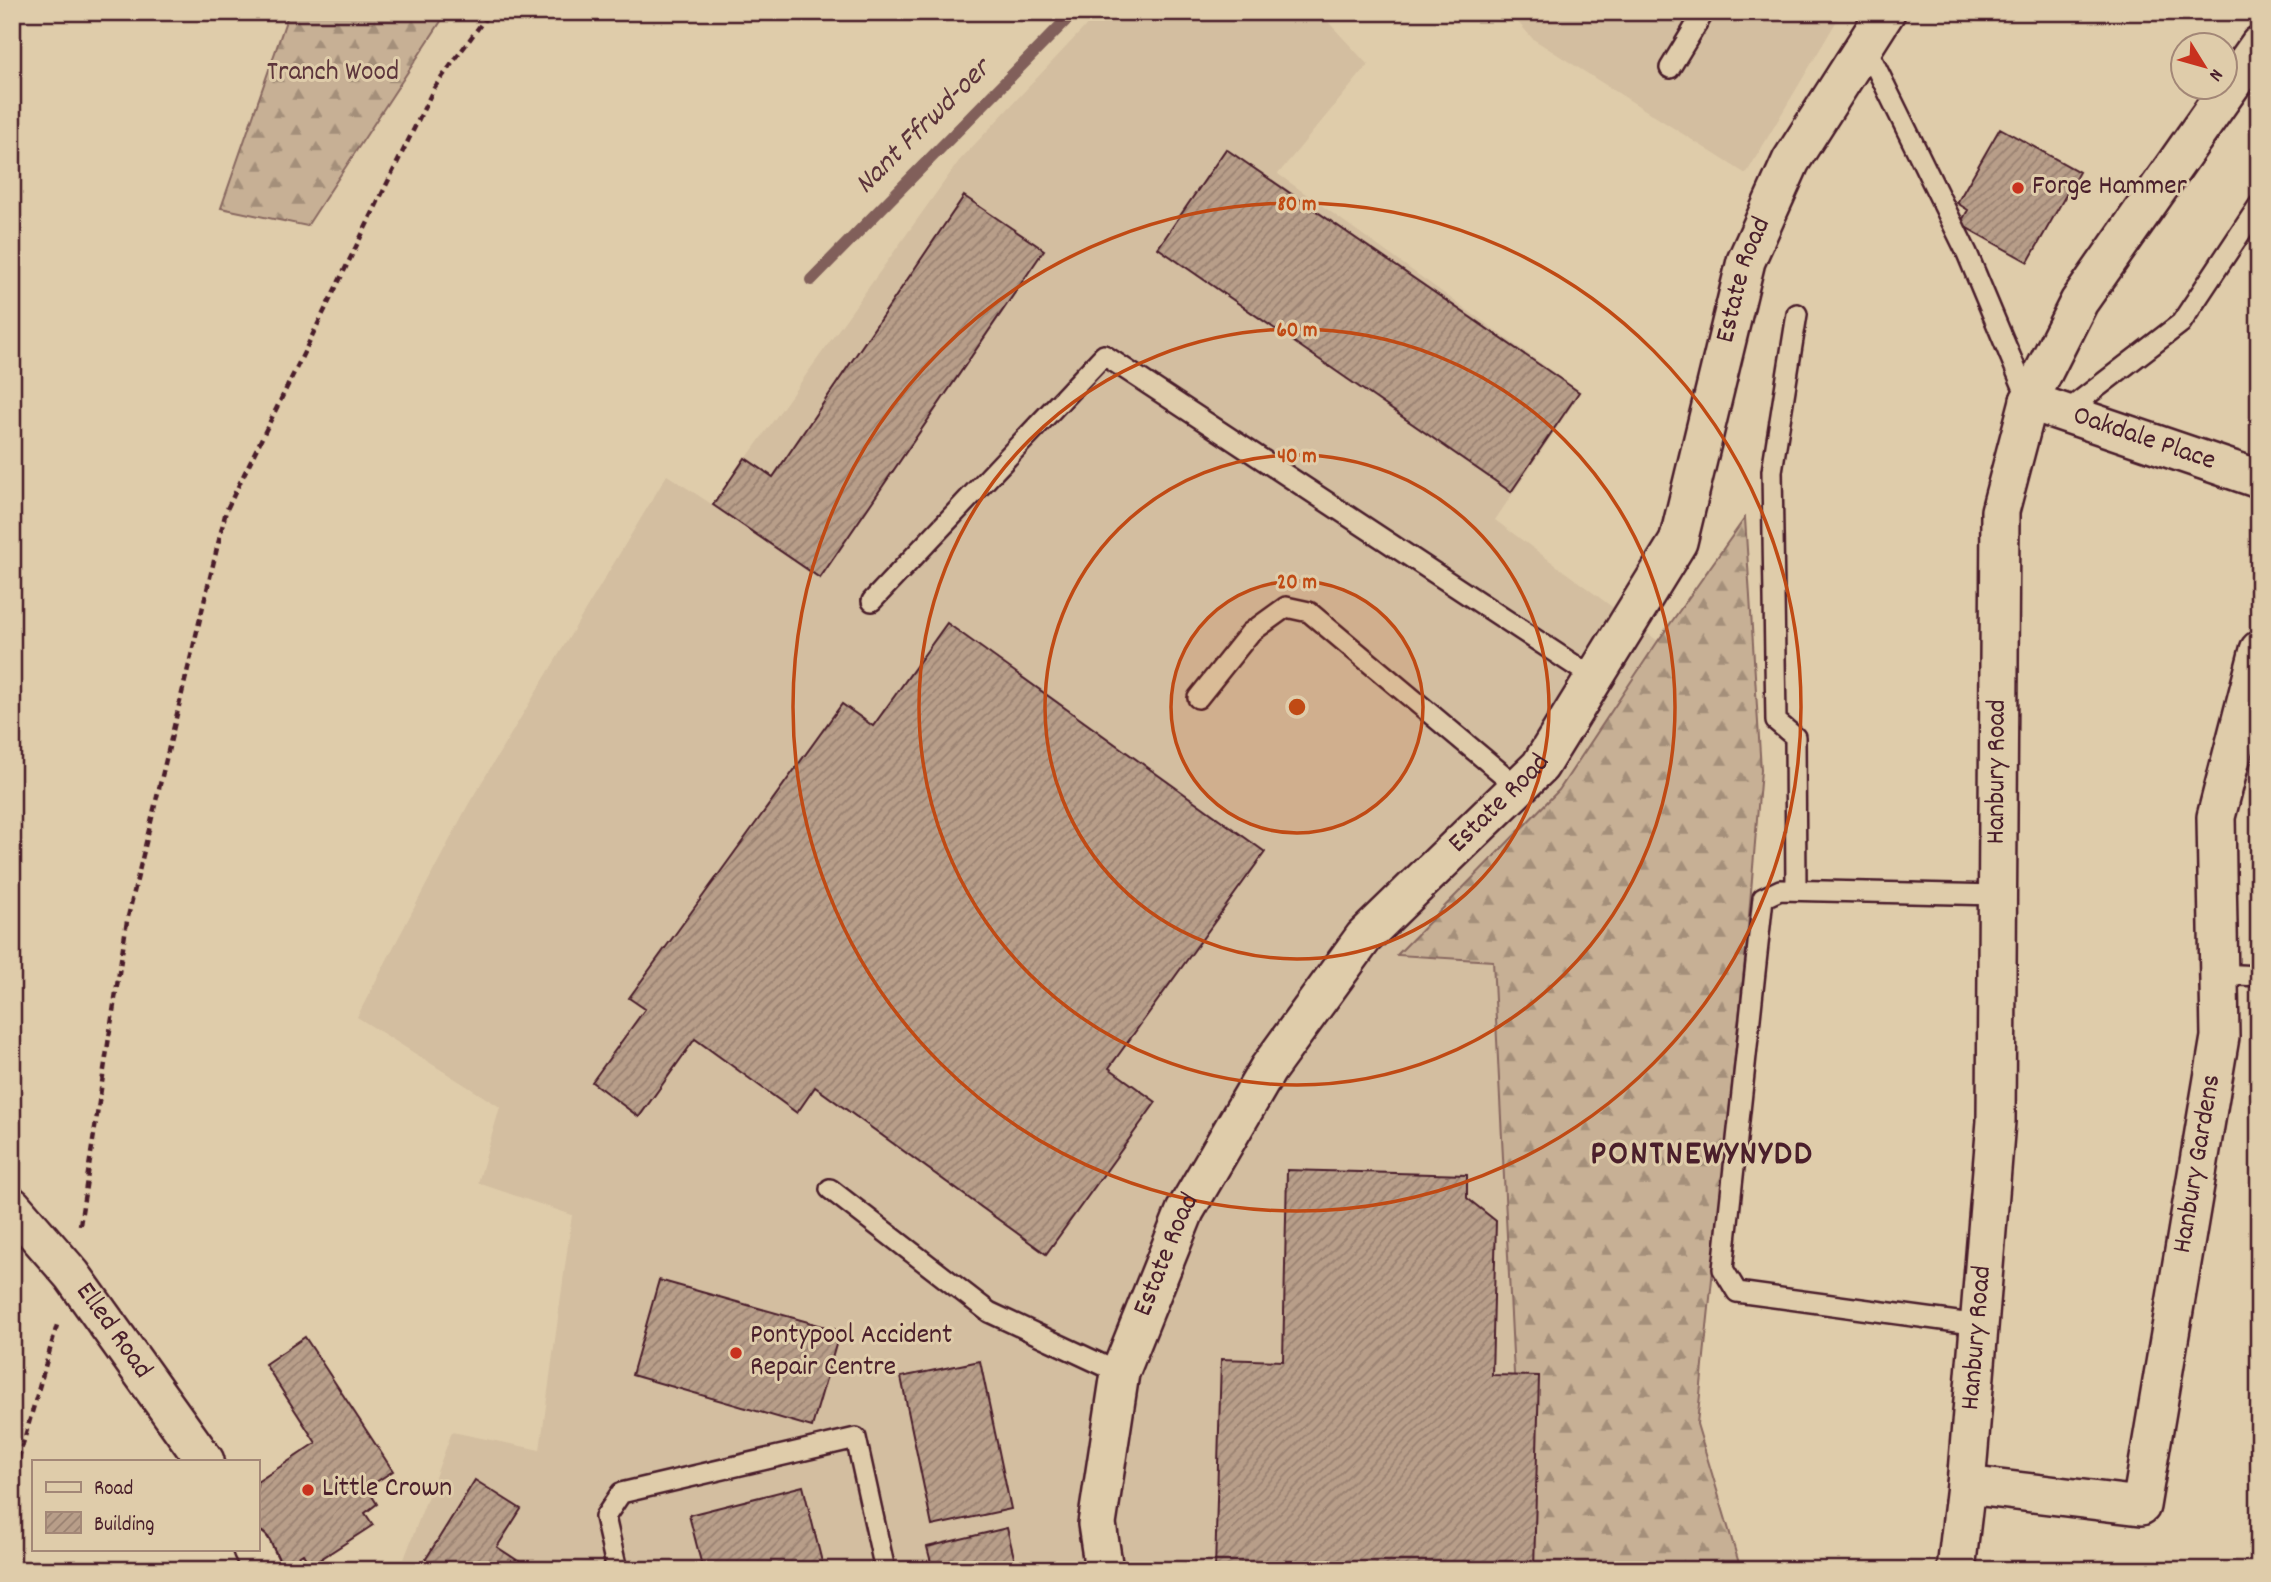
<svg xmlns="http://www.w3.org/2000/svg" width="2271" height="1582" font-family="Dekko,sans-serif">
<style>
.built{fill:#d3bea0}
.forest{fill:url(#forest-firs);stroke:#886860;stroke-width:2}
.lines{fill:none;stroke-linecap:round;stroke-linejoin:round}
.stream{stroke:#815f5a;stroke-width:12}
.building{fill:url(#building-hatch);stroke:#4a1f2b;stroke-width:2}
.lane-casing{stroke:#4a1f2b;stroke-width:24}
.street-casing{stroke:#4a1f2b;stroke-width:42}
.path{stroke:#4a1f2b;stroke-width:4.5;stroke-dasharray:7 5;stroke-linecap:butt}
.lane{stroke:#dfccaa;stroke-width:19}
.street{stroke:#dfccaa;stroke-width:37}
.ring{fill:none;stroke:#c04a14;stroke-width:3.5}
.poi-dot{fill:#c8321e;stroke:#dfccaa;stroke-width:2.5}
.labels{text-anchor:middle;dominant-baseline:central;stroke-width:6;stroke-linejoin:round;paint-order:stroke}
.park-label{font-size:28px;fill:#5d353b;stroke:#dfccaa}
.poi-label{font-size:28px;fill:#4a1f2b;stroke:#dfccaa;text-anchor:start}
.street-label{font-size:28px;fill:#4a1f2b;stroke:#dfccaa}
.water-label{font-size:30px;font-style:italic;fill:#5c343b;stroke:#dfccaa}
.district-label{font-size:35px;font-weight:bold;letter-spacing:2px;fill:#4a1f2b;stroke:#dfccaa}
.centre{fill:#c04a14;stroke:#dfccaa;stroke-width:3.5}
.ring-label{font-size:21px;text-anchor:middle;font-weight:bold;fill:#c04a14;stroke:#dfccaa;stroke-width:6;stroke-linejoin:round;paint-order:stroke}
</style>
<defs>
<pattern id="forest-firs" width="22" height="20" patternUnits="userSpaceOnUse" patternTransform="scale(1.75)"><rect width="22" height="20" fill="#c7b095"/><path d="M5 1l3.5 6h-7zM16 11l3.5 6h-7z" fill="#a48f7a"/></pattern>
<pattern id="building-hatch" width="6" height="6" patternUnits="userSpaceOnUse" patternTransform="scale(1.75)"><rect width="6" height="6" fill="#b89e89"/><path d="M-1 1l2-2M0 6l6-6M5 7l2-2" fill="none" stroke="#988070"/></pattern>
</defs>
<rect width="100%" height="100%" fill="#dfccaa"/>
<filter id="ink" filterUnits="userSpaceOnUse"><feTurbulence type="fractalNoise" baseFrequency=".0143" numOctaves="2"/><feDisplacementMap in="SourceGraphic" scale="14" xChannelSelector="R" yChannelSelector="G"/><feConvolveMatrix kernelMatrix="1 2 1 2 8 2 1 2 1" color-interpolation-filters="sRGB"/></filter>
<g filter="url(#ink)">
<path class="built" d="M1099,12H1319L1368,65L1278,174L1581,392L1495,520L1658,641L1559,790L1397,955L1493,960L1524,1570H400L452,1432L540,1450L572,1215L478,1183L500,1107L357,1017L468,805L667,475L713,505L959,161Z
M1509,12H1842L1746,174L1533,39Z"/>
<path class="forest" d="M289,12H447L307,226L221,208Z
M1745,518L1761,770L1747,940L1697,1424L1741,1570H1524L1493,961L1397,955L1559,790L1658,641Z"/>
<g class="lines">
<path class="stream" d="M811,280L1074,12"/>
</g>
<path class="building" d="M2000,128L2079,172L2028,262L1960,224L1968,210L1957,203Z
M1226,149L1579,392L1511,492L1158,248Z
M964,196L1044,250L820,578L713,505L745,458L773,477Z
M947,623L1265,852L1109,1068L1156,1102L1046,1254L815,1087L797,1113L695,1039L639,1117L592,1082L645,1009L629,998L842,704L873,726Z
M1287,1170L1467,1175V1198L1496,1221L1492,1375L1539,1376L1534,1570H1215L1221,1359L1283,1361Z
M659,1280L840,1331L812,1427L632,1375Z
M305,1337L393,1471L367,1488L377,1504L365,1513L373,1525L310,1566L303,1554L281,1568L257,1532V1482L316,1443L265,1364Z
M980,1361L1011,1509L932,1526L901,1377Z
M475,1480L521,1509L497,1547L532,1570H419Z
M803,1486L824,1570H703L689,1515Z
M1007,1528L1017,1570H933L927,1547Z"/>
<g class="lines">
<defs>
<path id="lane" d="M1866,47L1967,253L2029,401
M1670,68L1704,12
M2064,413L2181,323L2259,205
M872,601L1104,355L1594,678
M1198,698L1250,633L1286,607L1309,612L1519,788
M1796,890L1795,737L1776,721L1772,471L1797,314
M2219,974L2259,976
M830,1189L989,1312L1120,1373
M1979,1325L1737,1292L1723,1269L1763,898L1780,890L1998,895
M617,1570L605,1517L621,1493L856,1438L885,1570"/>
<g id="street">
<path id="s1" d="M2029,401L2259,479"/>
<path id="s2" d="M12,1206L72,1275L205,1461"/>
<path id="s3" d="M1966,1485L2141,1506L2220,1037L2216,817L2259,650"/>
<path d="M252,1549L262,1570"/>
<path id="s4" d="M1104,1570L1097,1524L1120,1373L1185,1211L1268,1069L1364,937L1540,766L1678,542L1746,261L1791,161L1886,12"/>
<path id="s5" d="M1956,1570L1966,1485L1996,1121L2000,511L2029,401L2079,302L2259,45"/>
</g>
</defs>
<use href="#lane" class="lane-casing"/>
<use href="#street" class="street-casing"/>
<path class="path" d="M80,1225L127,921L226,511L434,88L490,12
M12,1482L57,1325"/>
<use href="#lane" class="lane"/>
<use href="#street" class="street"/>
</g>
</g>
<circle cx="1297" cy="707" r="126" fill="#c04a14" fill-opacity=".12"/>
<g class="ring">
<circle cx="1297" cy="707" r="126"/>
<circle cx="1297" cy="707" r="252"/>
<circle cx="1297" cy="707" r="378"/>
<circle cx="1297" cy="707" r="504"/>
</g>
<g class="poi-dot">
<circle cx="2018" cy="188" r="7"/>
<circle cx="736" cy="1353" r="7"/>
<circle cx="308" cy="1490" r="7"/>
</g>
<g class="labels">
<g class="park-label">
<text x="333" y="74">Tranch Wood</text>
</g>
<g class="poi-label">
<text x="2032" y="188">Forge Hammer</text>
<text x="750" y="1337">Pontypool Accident<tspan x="750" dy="32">Repair Centre</tspan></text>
<text x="322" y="1490">Little Crown</text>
</g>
<g class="street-label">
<text stroke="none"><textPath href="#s4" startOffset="1480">Estate Road</textPath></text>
<text stroke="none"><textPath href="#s1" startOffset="121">Oakdale Place</textPath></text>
<text stroke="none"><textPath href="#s5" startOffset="800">Hanbury Road</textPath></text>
<text stroke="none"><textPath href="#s4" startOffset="892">Estate Road</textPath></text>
<text stroke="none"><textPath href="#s3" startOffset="523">Hanbury Gardens</textPath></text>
<text stroke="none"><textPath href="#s4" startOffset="326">Estate Road</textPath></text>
<text stroke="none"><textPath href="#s2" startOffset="161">Elled Road</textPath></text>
<text stroke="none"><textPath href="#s5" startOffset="233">Hanbury Road</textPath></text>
</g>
<g class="water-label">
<text transform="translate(924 128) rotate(-45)">Nant Ffrwd-oer</text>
</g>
<g class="district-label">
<text x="1702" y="1156">PONTNEWYNYDD</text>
</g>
</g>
<circle cx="1297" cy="707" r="10" class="centre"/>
<g class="ring-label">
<text x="1297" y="210">80 m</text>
<text x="1297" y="336">60 m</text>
<text x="1297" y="462">40 m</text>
<text x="1297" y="588">20 m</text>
</g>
<rect width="2271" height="1582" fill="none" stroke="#dfccaa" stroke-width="42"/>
<rect x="21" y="21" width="2229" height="1540" fill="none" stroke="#4a1f2b" stroke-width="2.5" filter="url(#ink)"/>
<rect x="32" y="1460" width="228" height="91" fill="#dfccaa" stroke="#a38777" stroke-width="2"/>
<rect x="46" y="1482" width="35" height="10" fill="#dfccaa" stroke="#a38777" stroke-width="2"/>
<text x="94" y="1494" font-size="21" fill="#4a1f2b">Road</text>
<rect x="46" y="1512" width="35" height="21" fill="url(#building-hatch)" stroke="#a38777" stroke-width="2"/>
<text x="94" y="1530" font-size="21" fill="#4a1f2b">Building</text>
<g transform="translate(2204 66) rotate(127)"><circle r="33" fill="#dfccaa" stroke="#a38777" stroke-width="2"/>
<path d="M0-5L12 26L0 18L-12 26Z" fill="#c8321e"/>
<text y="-10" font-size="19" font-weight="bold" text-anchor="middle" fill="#4a1f2b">N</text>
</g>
</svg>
